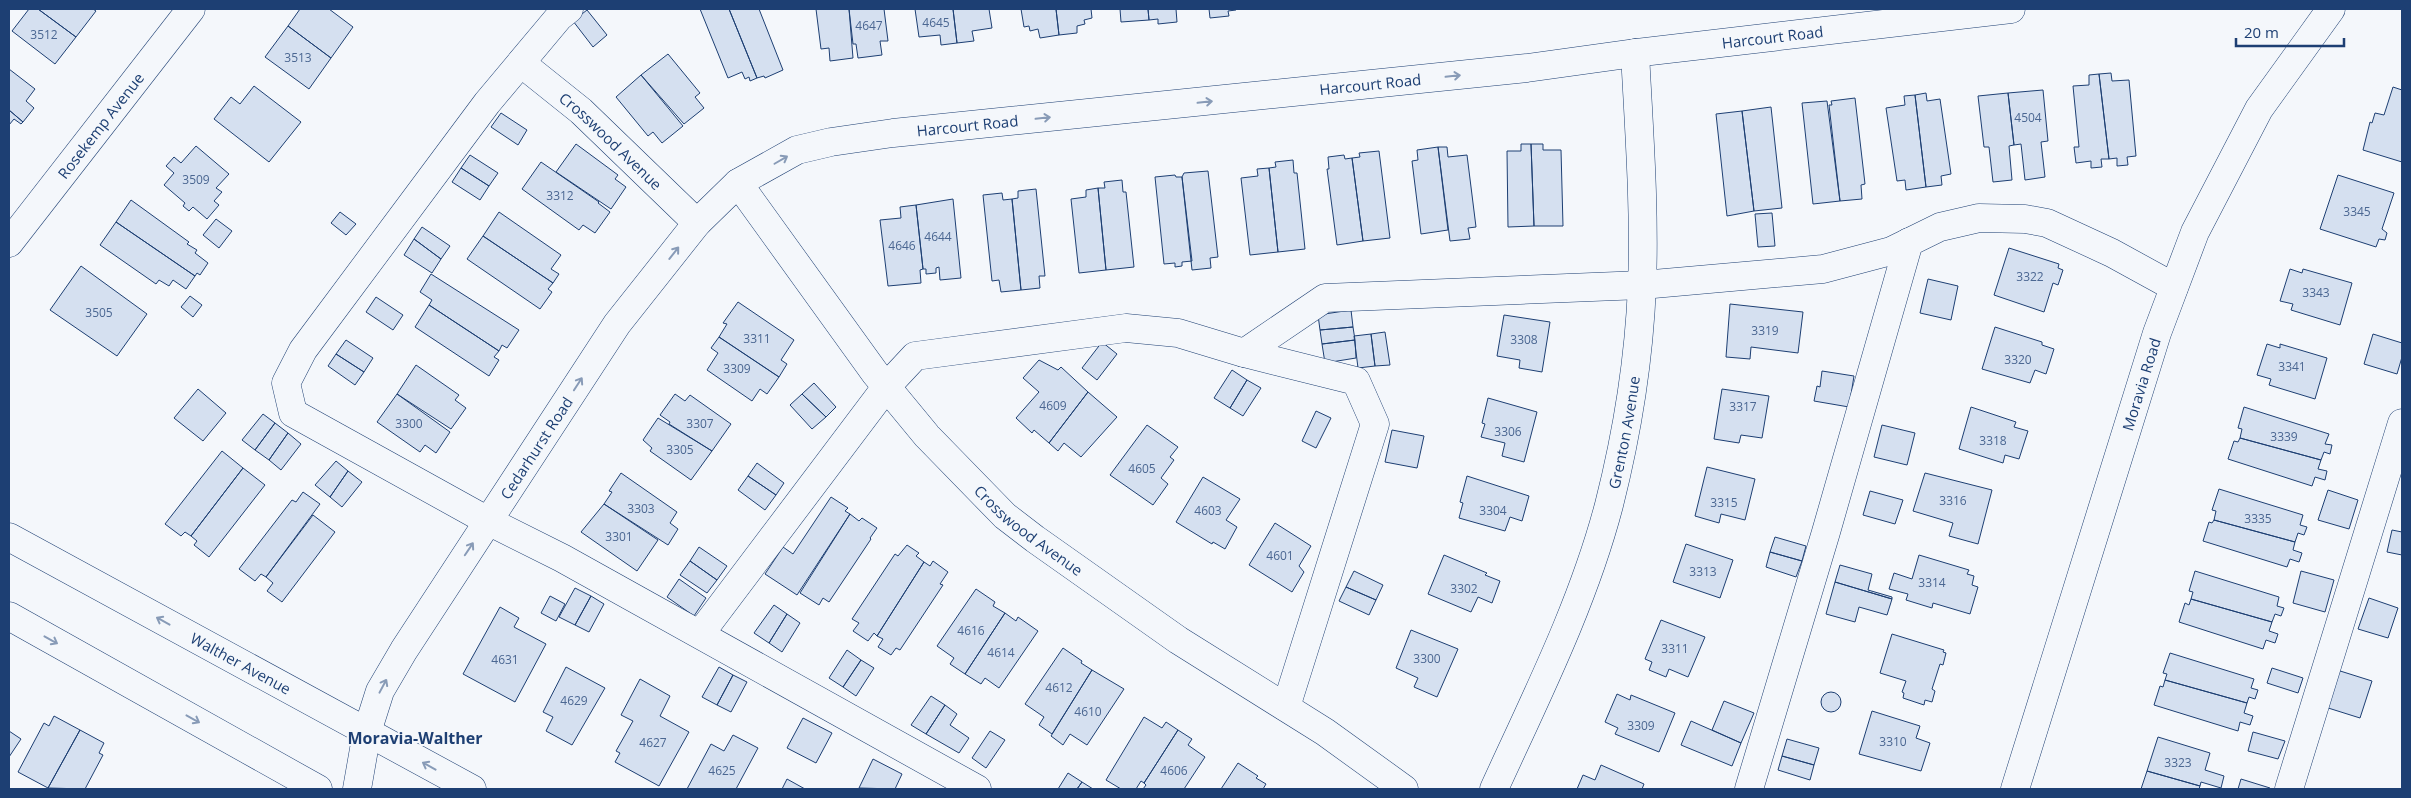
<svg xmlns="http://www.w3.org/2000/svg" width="2411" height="798" font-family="'Open Sans',sans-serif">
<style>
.building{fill:#d5e0f0;stroke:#1d3f73}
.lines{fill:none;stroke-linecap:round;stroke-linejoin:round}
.minor-casing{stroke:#1d3f73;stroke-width:29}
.major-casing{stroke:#1d3f73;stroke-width:29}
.minor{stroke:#f4f7fb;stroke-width:28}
.major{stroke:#f4f7fb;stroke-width:28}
.oneway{stroke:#889bb7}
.labels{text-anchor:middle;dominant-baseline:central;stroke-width:4;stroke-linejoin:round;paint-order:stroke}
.number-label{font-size:12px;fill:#4b6792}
.street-label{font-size:15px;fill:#1d3f73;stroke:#f4f7fb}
.neighbourhood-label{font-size:16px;font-weight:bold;fill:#1d3f73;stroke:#f4f7fb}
</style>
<rect width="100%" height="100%" fill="#f4f7fb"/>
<path class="building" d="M29,9H38L76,37L55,64L12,31Z
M38,9H93L96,11L76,37Z
M300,9H329L353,27L331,58L288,26Z
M700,9H729L757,78L750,81L749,77L745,79L742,72L728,78Z
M729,9H760H759L783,70L765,78L764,76L757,78Z
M816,9H849L853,58L830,61L829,48L821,49Z
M849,9H884L888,41H880L882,55L858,58L856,44H853Z
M915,9H953L957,43L941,45L940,35L919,37Z
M953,9H989L992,28L972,31L974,41L957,43Z
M1021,9H1056L1059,35L1040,38L1038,29L1030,31L1029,26L1024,27Z
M1056,9H1091L1092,18L1084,20L1085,24L1077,26V33L1059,35Z
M1120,9H1148L1149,20L1121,22Z
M1148,9H1176L1177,22L1158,24V19L1149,20Z
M1209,9H1236V10L1228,11L1229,16L1210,18Z
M587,10L607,35L593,47L573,21Z
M288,26L331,58L309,89L265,57Z
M668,54L700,93L695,97L704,108L684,124L641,75Z
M9,69L35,89L26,101L34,108L23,122L9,110Z
M2111,73L2112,81L2129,80L2136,156L2127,157L2128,165L2117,166V158L2109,159L2099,74Z
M2099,74L2109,159H2101L2102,167L2091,168V161L2076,163L2074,147H2079L2073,86L2089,85V75Z
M641,75L683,126L662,143L653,132L648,136L616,97Z
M254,86L301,122L269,162L214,119L231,97L240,104Z
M2393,87L2402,90V162L2363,150L2370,122L2372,123L2375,113L2384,115Z
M2043,90L2048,141L2041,142L2045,177L2025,180L2021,144L2014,145L2008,93Z
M1926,93L1927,101L1940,99L1951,174L1941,176L1942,185L1926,187L1915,95Z
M2008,93L2014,145L2009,146L2012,180L1993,182L1989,147H1984L1978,96Z
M1915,95L1926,187L1906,190L1905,180L1897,181L1886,108L1905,105L1904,96Z
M1855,98L1865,184L1861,185L1862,199L1840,201L1829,105H1832L1831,101Z
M1827,101L1840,201L1813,204L1802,103Z
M1771,107L1782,208L1754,211L1742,111Z
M9,110L23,122L21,124L14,119L9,125Z
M1742,111L1754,211L1727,216L1716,114Z
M501,113L527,130L518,145L491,127Z
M576,144L618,175L615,179L626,187L611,209L556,172Z
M1521,144H1531L1534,226L1508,227L1507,151H1521Z
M1531,144H1543V150H1561L1563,226H1534Z
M196,146L229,174L216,188L222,192L214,201L219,205L207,219L193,207L189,211L183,206L185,203L164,185L174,173L166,166L174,157L181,163Z
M1438,147L1448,230L1421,234L1412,161L1418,160L1417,150Z
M1438,147H1447L1448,157L1467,155L1476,227L1468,228L1470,239L1450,241Z
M1379,151L1390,238L1363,241L1352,158L1360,157L1359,153Z
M470,155L498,173L489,186L461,168Z
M1344,155L1345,159L1352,158L1363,241L1337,245L1327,169H1329L1328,157Z
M1293,160L1294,173H1297L1305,249L1278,252L1269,168L1276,167L1275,162Z
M541,162L599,202L598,203L610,212L595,233L583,225L579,230L522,189Z
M461,168L489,186L480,200L452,182Z
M1269,168L1278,252L1250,255L1241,178L1258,176L1257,169Z
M1208,171L1218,257L1210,258L1211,268L1192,270L1182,177L1184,173Z
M1175,175L1176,177H1182L1192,261L1182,262V266L1175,267V263L1164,264L1155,177Z
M2338,175L2394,193L2382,229L2387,233L2385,240L2379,239L2376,247L2320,229Z
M1122,180L1123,192H1126L1134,267L1106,270L1098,188H1105L1104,182Z
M1098,188L1106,270L1079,273L1071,199L1086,197V190Z
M1036,189L1045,276H1039L1040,288L1021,290L1012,199L1018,198V191Z
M1002,193L1003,200L1012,199L1021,290L1001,292L999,280L992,281L983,195Z
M953,199L961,278L940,280L939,267L936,268V273L926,274V269H923L916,205Z
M131,200L189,242L187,244L197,250L195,253L208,263L200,275L197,273L195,276L116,222Z
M916,205L923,269L920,270L921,283L888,286L880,220L901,218L900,207Z
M340,212L356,224L346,235L331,223Z
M499,212L561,255L551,269L559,274L553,283L483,236Z
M1772,213L1775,246L1758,247L1755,214Z
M216,219L232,231L219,248L203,235Z
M116,222L195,276L186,289L173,280L169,286L159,280L156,284L100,245Z
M422,227L450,246L441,259L414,239Z
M483,236L553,283L548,289L552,292L540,309L467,259Z
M414,239L441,259L432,273L404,255Z
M2009,248L2059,264L2058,268L2063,270L2058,285L2053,283L2044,312L1994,295Z
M81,266L147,314L117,356L50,310Z
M2290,269L2302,273L2303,269L2352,283L2340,325L2291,310L2293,304L2280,301Z
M431,274L519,330L507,348L502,345L499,351L429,305L432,300L420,292Z
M1928,279L1958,286L1951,320L1920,313Z
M190,296L202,305L193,317L181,307Z
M376,297L403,315L393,330L366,312Z
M738,302L794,340L781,360L787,364L779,377L719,337L727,324L723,323Z
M1730,304L1803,312L1798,353L1751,347L1750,359L1726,357Z
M429,305L499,351L494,357L499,360L489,376L415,327Z
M1351,310L1353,327L1320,330L1318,315Z
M1504,315L1550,322L1542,372L1519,368L1520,360L1497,356Z
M1353,327L1355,340L1322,344L1320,330Z
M1995,327L2042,342V345L2054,349L2046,374L2035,370L2030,383L1982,369Z
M1385,332L1390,365L1375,366L1371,334Z
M1371,334L1375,366L1358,368L1354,336Z
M2373,334L2402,343V357L2397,374L2364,364Z
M719,337L779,377L767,394L760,389L752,401L707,370L718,353L711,348Z
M346,340L373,358L364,372L336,354Z
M1355,340L1356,358L1325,363L1322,344Z
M1102,342L1117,354L1097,380L1082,368Z
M2267,344L2280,348V344L2327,358L2315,399L2269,385L2271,379L2257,375Z
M336,354L364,372L355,385L328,366Z
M1039,360L1058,370L1061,367L1088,392L1049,443L1034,430L1032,433L1016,418L1039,392L1023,378Z
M416,365L459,395L455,400L466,408L451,429L397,394Z
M1232,370L1247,380L1230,408L1214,398Z
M1822,371L1854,376L1849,407L1814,401L1817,386L1820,387Z
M1247,380L1261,388L1243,416L1230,408Z
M814,383L836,407L826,417L802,394Z
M198,389L226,413L203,441L174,418Z
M1722,389L1769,396L1762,438L1741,435L1739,443L1714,439Z
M1088,392L1117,417L1081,457L1064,443L1058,451L1049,443Z
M397,394L450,432L436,453L425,445L420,452L377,422Z
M675,394L685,401L690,395L731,424L712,451L669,424L670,422L660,415Z
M802,394L826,417L812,429L790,405Z
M1488,398L1537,412L1524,462L1502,456L1505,443L1481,437L1485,424L1482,423Z
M1971,407L2016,422L2014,427L2028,431L2019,459L2005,455L2003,463L1959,449Z
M2244,407L2329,434L2325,444L2332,445L2330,454L2324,452L2321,460L2240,438L2242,429L2238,428Z
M1316,411L1331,418L1316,448L1302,441Z
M263,414L275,423L255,450L242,440Z
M658,418L712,451L691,480L650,451L652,448L643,440Z
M275,423L288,433L269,460L255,450Z
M1147,425L1178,447L1170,457L1174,460L1161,478L1168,484L1153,505L1110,475Z
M1882,425L1915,433L1907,465L1874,457Z
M1392,430L1424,436L1417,468L1385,462Z
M288,433L301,444L281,470L269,460Z
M2240,438L2321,460L2318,469L2327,471L2325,480L2315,477L2312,486L2228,459L2234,441L2238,442Z
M222,451L243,468L191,536L185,532L181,536L165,524Z
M336,461L348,471L330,497L315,485Z
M757,463L784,483L776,495L748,476Z
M1707,467L1755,479L1745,520L1721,514L1719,523L1695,516Z
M243,468L265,485L209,557L194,545L197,541L191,536Z
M348,471L362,482L342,507L330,497Z
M621,473L677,512L670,523L678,529L668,545L604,504L612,492L609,491Z
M1925,473L1992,490L1978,544L1949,536L1953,523L1913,511Z
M748,476L776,495L765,510L738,490Z
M1467,476L1529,496L1522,521L1510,517L1505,531L1459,518L1463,503L1460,502Z
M1203,477L1240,499L1226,520L1237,527L1225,549L1213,542L1212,544L1176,522Z
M2219,489L2303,515L2300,525L2307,527L2304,535L2298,533L2295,542L2214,520L2216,511L2212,510Z
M2328,490L2358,500L2349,529L2318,520Z
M1870,491L1903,500L1895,524L1863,515Z
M303,492L320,504L266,577L261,574L255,581L239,569L292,500L296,502Z
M831,497L848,508L845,511L850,514L797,595L765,574L783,547L793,554Z
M604,504L658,540L637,571L581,532Z
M850,514L859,521L862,518L877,528L870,538L871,539L829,602L823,598L819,605L800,593Z
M313,515L335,532L282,602L267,591L273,583L266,577Z
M2214,520L2295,542L2293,550L2302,553L2299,562L2290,559L2287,567L2203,541L2209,522L2212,523Z
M1275,523L1311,546L1299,566L1304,572L1292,592L1249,565Z
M2392,530L2402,532V555L2387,552Z
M1775,537L1806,546L1802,561L1770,552Z
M1686,544L1733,560L1720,598L1673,582Z
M907,545L919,553L916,556L924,562L877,636L874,633L868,641L853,631L859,623L852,619L895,554L898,556Z
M699,547L727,566L717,580L690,561Z
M1770,552L1802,561L1796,577L1766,567Z
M1444,555L1487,573L1485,575L1500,581L1492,603L1478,597L1471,612L1428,594Z
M1919,555L1969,570L1967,574L1974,576L1972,585L1978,587L1970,614L1933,603L1932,608L1906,600L1908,594L1889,589L1894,573L1912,579Z
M690,561L717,580L707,593L680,575Z
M933,561L948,572L940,584L943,585L900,650L896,648L891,655L878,647L883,639L877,636L924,562L930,566Z
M1840,565L1872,574L1868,590L1892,597V599L1835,582Z
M1354,571L1383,585L1376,600L1346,587Z
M2195,571L2279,597L2277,606L2284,608L2281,616L2275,614L2272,622L2191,599L2193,592L2189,591Z
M2301,571L2334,580L2325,612L2293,603Z
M679,579L706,598L694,616L667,597Z
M1835,582L1892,599L1887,615L1859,607L1855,622L1826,614Z
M1346,587L1376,600L1369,615L1339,601Z
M575,588L591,596L575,625L559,617Z
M976,589L995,602L993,606L1005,613L965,674L950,664L954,658L937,646Z
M550,596L565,604L556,621L541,613Z
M591,596L604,604L589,632L575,625Z
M2369,598L2398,608L2388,638L2358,629Z
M2191,599L2272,622L2269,631L2278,634L2275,643L2266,640L2263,649L2179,622L2185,603L2189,605Z
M774,605L787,614L769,643L754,633Z
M500,607L519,618L514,627L546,644L515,702L463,674Z
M1005,613L1016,621L1018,617L1038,631L999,688L985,678L981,684L965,674Z
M787,614L800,623L782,652L769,643Z
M1661,620L1705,637L1688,677L1669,669L1666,677L1649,670L1652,662L1645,659Z
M1411,630L1458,649L1437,697L1414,687L1418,678L1396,668Z
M1892,634L1944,650L1943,652L1946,653L1943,665L1940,664L1932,689L1935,691L1932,702L1925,700L1924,705L1903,698L1904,693L1902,692L1906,681L1880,673Z
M1063,648L1082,661L1081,663L1092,670L1052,734L1039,725L1044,717L1025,704Z
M847,650L861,660L843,687L829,678Z
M2170,653L2254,679L2251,688L2258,690L2255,699L2249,697L2247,703L2165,680L2167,674L2163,673Z
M861,660L874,668L856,696L843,687Z
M566,667L605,688L572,745L546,731L553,717L543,712Z
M719,667L733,675L717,705L702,697Z
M2272,668L2303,678L2298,693L2267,683Z
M1092,670L1124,689L1087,745L1070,734L1063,745L1051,736Z
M2337,670L2372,681L2360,718L2325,707Z
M733,675L747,682L731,712L717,705Z
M640,679L670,696L660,716L689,732L659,786L615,762L620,753L616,751L633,721L621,715Z
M2165,680L2247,703L2244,713L2253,716L2250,725L2240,722L2238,731L2154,705L2160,686L2163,687Z
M1821 702a10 10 0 1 1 20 0a10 10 0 1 1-20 0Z
M1617,694L1630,700L1631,695L1675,713L1659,752L1615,734L1618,728L1605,722Z
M931,696L945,705L926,734L911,725Z
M1724,701L1754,713L1741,743L1712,730Z
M945,705L957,714L950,725L969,738L959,753L926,734Z
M1872,711L1920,726L1916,738L1930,743L1921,771L1859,754Z
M54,716L80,730L48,788L18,772L44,723L49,726Z
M1144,717L1162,728L1166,722L1178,730L1144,783L1141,781L1136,789H1121L1106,780Z
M803,718L832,733L816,763L787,748Z
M1691,721L1741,743L1732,766L1681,745Z
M80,730L104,743L99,753L103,755L85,789L48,788Z
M1178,730L1192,739L1188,745L1205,757L1184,789H1143L1146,785L1144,783Z
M9,731L21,739L9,757Z
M990,731L1005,740L986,768L972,758Z
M2253,732L2285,741L2278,759L2248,751Z
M733,735L758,748L736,789H687L711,744L724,751Z
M2158,737L2210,753L2205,770L2224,776L2221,788L2201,782L2200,786L2147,771Z
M1787,739L1819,748L1814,765L1782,756Z
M1782,756L1814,765L1810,780L1778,770Z
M873,759L902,774L895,789L859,788Z
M1238,763L1258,776L1256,778L1266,784L1263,789H1221Z
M1601,765L1644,784L1642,789H1577L1583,775L1595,780Z
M2147,771L2200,786L2199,789H2141Z
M1068,773L1082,782L1077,789H1058Z
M787,779L805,789H782Z
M2241,779L2270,788V789H2238Z
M1082,782L1093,789H1077Z"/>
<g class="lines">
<defs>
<g id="minor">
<path d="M569,9L559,17L487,103L303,350L286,383L293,413L488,521L562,558L977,789"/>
<path id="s1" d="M521,63L581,111L697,223"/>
<path id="s2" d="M738,183L875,373L927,436L1005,516L1035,539L1178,640L1325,732L1404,789"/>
<path id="s3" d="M9,243L191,9"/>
<path d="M1244,353L1325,298L1642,285L1823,269L1891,251L1940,227L1979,218L2025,219L2047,223L2112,253L2174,287"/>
<path d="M700,634L887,386L915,356L1126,328L1178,333L1244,353L1356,381L1375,424L1286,707"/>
<path id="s4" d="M367,732L380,691L404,650L617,324L697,223L738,183L797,150L831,142L893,133L1527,68L1635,53L2011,9"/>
<path id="s5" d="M1494,789C1536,697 1583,604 1609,505C1627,434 1639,360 1642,286C1645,209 1639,130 1635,53"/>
<path d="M1749,789L1826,532L1909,242"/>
<path d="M2289,789L2402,423"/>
</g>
<g id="major">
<path id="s6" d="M9,537L472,789"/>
<path d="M9,616L318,789"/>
<path d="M357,789L367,732"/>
<path id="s7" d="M2015,789L2157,333L2195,232L2259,109L2331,9"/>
</g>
</defs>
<use href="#minor" class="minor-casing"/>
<use href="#major" class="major-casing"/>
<use href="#minor" class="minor"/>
<use href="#major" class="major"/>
</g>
<defs><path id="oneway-shaft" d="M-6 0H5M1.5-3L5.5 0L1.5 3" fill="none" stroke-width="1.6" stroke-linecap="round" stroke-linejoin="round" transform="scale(1.25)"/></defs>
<g class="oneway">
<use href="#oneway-shaft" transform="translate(1453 76) rotate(-6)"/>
<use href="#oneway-shaft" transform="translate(1205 102) rotate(-6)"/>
<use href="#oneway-shaft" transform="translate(1043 118) rotate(-6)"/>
<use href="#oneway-shaft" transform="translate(781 160) rotate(-30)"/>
<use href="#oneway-shaft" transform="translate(674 253) rotate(-52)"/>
<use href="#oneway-shaft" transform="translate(578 384) rotate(-57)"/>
<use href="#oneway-shaft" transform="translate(469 549) rotate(-56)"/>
<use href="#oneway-shaft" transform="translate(163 621) rotate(-151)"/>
<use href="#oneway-shaft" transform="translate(51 640) rotate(29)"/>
<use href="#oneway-shaft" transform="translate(383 686) rotate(-62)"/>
<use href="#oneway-shaft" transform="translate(193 719) rotate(29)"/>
<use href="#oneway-shaft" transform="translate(429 766) rotate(-151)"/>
</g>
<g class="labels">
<g class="number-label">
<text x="936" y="22">4645</text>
<text x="869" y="25">4647</text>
<text x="44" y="34">3512</text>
<text x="298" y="57">3513</text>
<text x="2028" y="117">4504</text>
<text x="196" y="179">3509</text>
<text x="560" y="195">3312</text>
<text x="2357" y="211">3345</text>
<text x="938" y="236">4644</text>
<text x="902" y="245">4646</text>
<text x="2030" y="276">3322</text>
<text x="2316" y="292">3343</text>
<text x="99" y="312">3505</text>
<text x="1765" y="330">3319</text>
<text x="757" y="338">3311</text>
<text x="1524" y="339">3308</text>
<text x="2018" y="359">3320</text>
<text x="2292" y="366">3341</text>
<text x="737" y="368">3309</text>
<text x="1053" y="405">4609</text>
<text x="1743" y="406">3317</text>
<text x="409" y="423">3300</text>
<text x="700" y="423">3307</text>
<text x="1508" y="431">3306</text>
<text x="2284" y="436">3339</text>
<text x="1993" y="440">3318</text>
<text x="680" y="449">3305</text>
<text x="1142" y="468">4605</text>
<text x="1953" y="500">3316</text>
<text x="1724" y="502">3315</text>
<text x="641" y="508">3303</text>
<text x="1208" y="510">4603</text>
<text x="1493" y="510">3304</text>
<text x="2258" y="518">3335</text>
<text x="619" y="536">3301</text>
<text x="1280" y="555">4601</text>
<text x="1703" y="571">3313</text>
<text x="1932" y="582">3314</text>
<text x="1464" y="588">3302</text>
<text x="971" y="630">4616</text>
<text x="1675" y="648">3311</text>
<text x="1001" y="652">4614</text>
<text x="1427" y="658">3300</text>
<text x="505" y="659">4631</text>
<text x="1059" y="687">4612</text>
<text x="574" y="700">4629</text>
<text x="1088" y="711">4610</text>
<text x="1641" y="725">3309</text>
<text x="1893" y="741">3310</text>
<text x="653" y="742">4627</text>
<text x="2178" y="762">3323</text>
<text x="722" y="770">4625</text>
<text x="1174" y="770">4606</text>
</g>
<g class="street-label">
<text stroke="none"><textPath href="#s4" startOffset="1716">Harcourt Road</textPath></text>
<text stroke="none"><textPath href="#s4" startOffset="1311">Harcourt Road</textPath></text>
<text stroke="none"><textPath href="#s3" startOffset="149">Rosekemp Avenue</textPath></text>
<text stroke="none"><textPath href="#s4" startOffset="906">Harcourt Road</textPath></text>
<text stroke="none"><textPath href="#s1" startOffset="119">Crosswood Avenue</textPath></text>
<text stroke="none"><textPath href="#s7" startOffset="424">Moravia Road</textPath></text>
<text stroke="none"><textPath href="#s5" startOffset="381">Grenton Avenue</textPath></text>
<text stroke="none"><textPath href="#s4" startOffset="332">Cedarhurst Road</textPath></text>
<text stroke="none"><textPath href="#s2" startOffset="455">Crosswood Avenue</textPath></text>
<text stroke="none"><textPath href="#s6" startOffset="264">Walther Avenue</textPath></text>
</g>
<g class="neighbourhood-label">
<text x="415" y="738">Moravia-Walther</text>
</g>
</g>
<rect width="2411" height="798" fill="none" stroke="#1d3f73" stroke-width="20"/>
<path d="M2236 38v8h108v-8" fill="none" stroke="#1d3f73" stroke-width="2.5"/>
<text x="2244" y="38" font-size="15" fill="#1d3f73" stroke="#f4f7fb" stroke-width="4" paint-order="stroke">20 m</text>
</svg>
